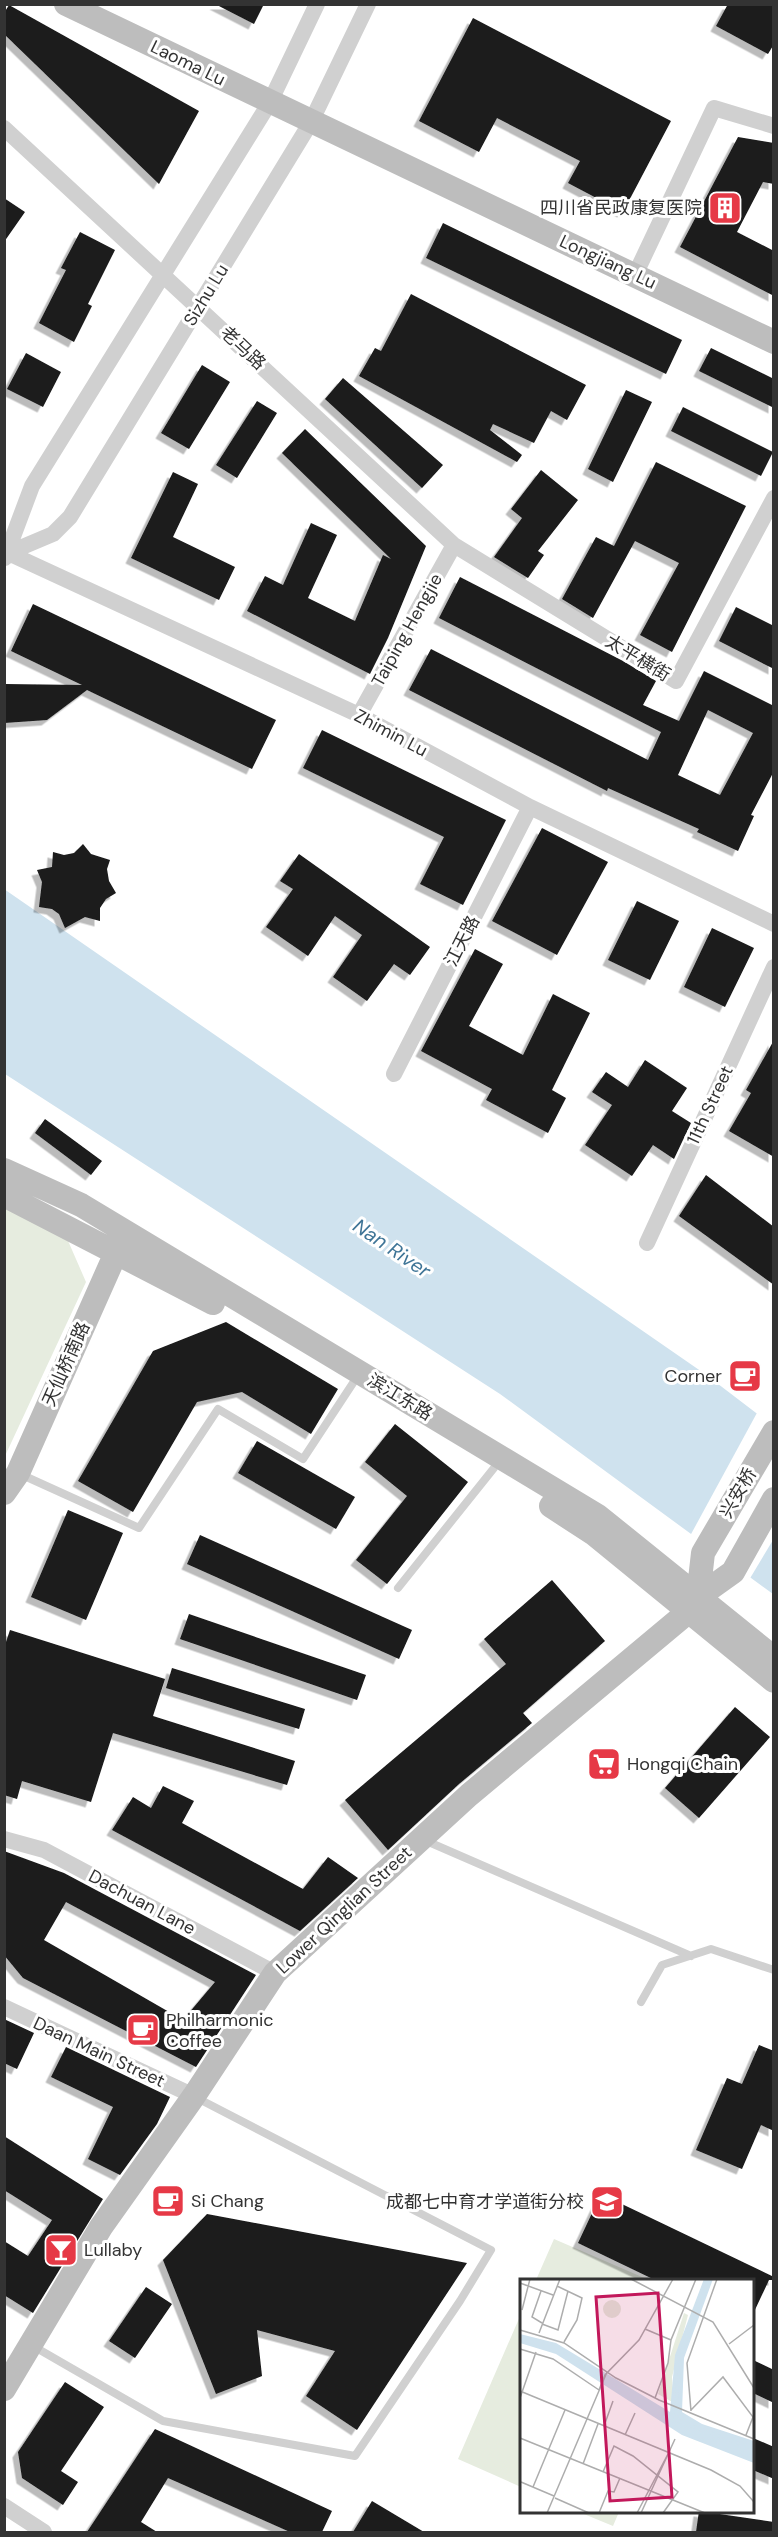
<svg xmlns="http://www.w3.org/2000/svg" width="778" height="2537" font-family="'DM Sans','Noto Sans SC',sans-serif">
<style>
.green{fill:#e6ecdf}
.water{fill:#cfe2ee}
.pier{fill:#fff}
.building{fill:#1a1a1a;fill-rule:evenodd;filter:url(#shadow)}
.lines{fill:none;stroke-linecap:round;stroke-linejoin:round}
.lane{stroke:#d0d0d0;stroke-width:8}
.street{stroke:#d0d0d0;stroke-width:16}
.secondary{stroke:#bdbdbd;stroke-width:24}
.labels{text-anchor:middle;dominant-baseline:central;stroke-width:6;stroke-linejoin:round;paint-order:stroke}
.street-label{font-size:18px;fill:#333;stroke:#fff}
.poi-label{font-size:18px;fill:#333;stroke:#fff;text-anchor:start}
.water-label{font-size:20px;font-style:italic;fill:#3f7597;stroke:#fff}
.inset-river{fill:none;stroke:#cfe2ee;stroke-width:3}
.inset-road{fill:none;stroke:#adadad;stroke-width:1.5}
.view{fill:#c2185b;fill-opacity:0.15;stroke:#c2185b;stroke-width:3}
.inset-edge{fill:none;stroke:#333;stroke-width:3}
</style>
<defs>
<filter id="shadow"><feDropShadow dx="-5.5" dy="5.5" stdDeviation="0" flood-color="#0004"/></filter>
</defs>
<rect width="100%" height="100%" fill="#fff"/>
<path class="green" d="M5,1201L62,1227L86,1282L5,1456Z
M554,2239L649,2280H536Z
M521,2314V2487L458,2459Z
M579,2512H619L613,2526Z"/>
<path class="water" d="M4,889L705,1374L773,1426V1594L500,1394L5,1074Z"/>
<path class="pier" d="M758,1411L774,1422L773,1540L749,1580L690,1536Z"/>
<path class="building" d="M215,4H264L254,24Z
M728,4H774V44L768,54L716,26Z
M9,5L199,111L159,184L4,34V13Z
M473,18L671,121L623,212L568,183L580,161L497,118L479,152L419,121Z
M738,137L774,143V184L763,182L737,232L774,251V296L680,247Z
M4,198L25,212L4,242Z
M443,223L682,340L666,374L426,258Z
M80,232L115,250L88,304L92,306L74,342L39,323L66,270L61,268Z
M411,294L586,385L567,420L551,411L534,443L493,424L490,430L522,455L517,462L359,376L375,348L381,351Z
M711,348L774,379V408L699,371Z
M26,353L61,372L43,407L7,389Z
M202,365L230,382L189,449L161,433Z
M343,378L443,465L422,488L325,399Z
M626,390L652,402L613,482L588,469Z
M257,401L277,413L237,478L216,465Z
M683,407L773,452L761,476L671,431Z
M305,429L426,546L388,638L370,674L247,611L265,576L283,585L311,523L337,535L308,598L355,621L383,555L391,559L282,453Z
M656,462L746,506L672,652L640,635L679,563L635,541L593,618L562,599L596,537L614,546Z
M541,470L578,500L538,551L544,555L528,578L494,557L522,518L511,509Z
M173,472L198,484L173,537L235,567L219,600L131,558Z
M460,577L623,661L656,681L643,705L679,721L704,671L774,706V771L751,815L754,816L738,851L697,832L699,829L608,788L607,791L409,690L431,649L648,760L661,732L439,618ZM708,710L753,733L720,795L678,775Z
M33,604L276,720L252,769L87,690L47,720L4,723V684L82,685L11,651Z
M736,607L774,626V669L719,641Z
M322,730L506,820L463,905L420,884L444,837L303,768Z
M542,828L608,862L557,955L492,921Z
M83,844L91,854L110,860L107,869L109,881L116,893L106,899L100,908V921L85,917L65,928L59,914L52,909L39,907L42,882L37,870L52,867L53,852L64,855L74,853Z
M299,854L430,947L410,975L394,964L367,1001L333,977L362,935L335,916L308,956L266,927L293,889L280,881Z
M637,901L679,921L650,980L608,960Z
M712,928L754,948L725,1007L684,987Z
M475,949L503,964L469,1026L523,1055L553,994L590,1013L552,1090L566,1098L548,1133L486,1100L492,1089L421,1051Z
M774,1040V1157L729,1131L751,1093L746,1090Z
M645,1060L687,1088L672,1111L691,1123L674,1159L653,1145L632,1176L585,1145L612,1105L592,1092L606,1072L628,1087Z
M45,1119L102,1161L91,1175L35,1133Z
M706,1175L774,1227V1285L679,1216Z
M226,1322L338,1389L311,1434L242,1392L197,1402L133,1512L78,1481L153,1351Z
M395,1424L468,1482L387,1584L356,1560L407,1496L365,1462Z
M257,1441L355,1497L336,1529L238,1473Z
M68,1510L123,1533L86,1620L31,1597Z
M200,1535L412,1630L399,1659L187,1564Z
M552,1580L605,1641L523,1713L532,1723L459,1784L388,1850L345,1800L506,1664L484,1639Z
M189,1614L366,1675L357,1700L180,1639Z
M10,1630L165,1679L153,1716L295,1761L287,1785L113,1733L91,1802L22,1781L17,1799L4,1795V1648Z
M172,1668L305,1709L299,1729L166,1688Z
M735,1707L770,1737L699,1818L665,1788Z
M163,1786L194,1801L182,1823L303,1889L328,1857L358,1878L300,1931L112,1830L133,1797L151,1808Z
M4,1851L64,1873L256,1975L196,2067L23,1978L4,1955ZM66,1902L215,1982L183,2020L44,1940Z
M4,2019L34,2033L17,2069L4,2063Z
M759,2045L774,2051V2131L761,2125L742,2169L696,2150L727,2078L742,2084Z
M66,2047L170,2097L157,2124L120,2175L88,2159L113,2107L51,2077Z
M4,2136L103,2199L33,2313L4,2295V2241L28,2256L52,2220L4,2190Z
M601,2194L774,2277V2280H769L753,2314V2280H655L578,2243Z
M207,2214L467,2263L357,2430L306,2396L335,2351L257,2330L262,2376L216,2394L163,2260Z
M146,2287L172,2304L135,2358L109,2341Z
M753,2360L774,2370V2403L753,2393Z
M65,2382L104,2407L61,2471L78,2482L63,2505L22,2478L18,2452Z
M155,2429L332,2511L322,2532H290L168,2478L141,2522L157,2532H87Z
M753,2438L774,2447V2479L753,2470Z
M372,2501L424,2532H353Z
M699,2511L774,2522V2532H696Z"/>
<g class="lines">
<path class="lane" d="M20,1474L139,1528L218,1409L303,1459L355,1380
M398,1588L494,1468
M424,1840L691,1956
M641,2002L662,1965L711,1949L774,1970
M33,2346L163,2421L355,2456L460,2301L491,2250L197,2098"/>
<path class="street" d="M4,128L454,545L676,681L774,498
M635,275L714,108L774,126
M4,551L359,715L530,807L774,924
M8,553L53,534L70,517L311,122L368,4
M5,558L32,486L270,102L317,4
M359,715L454,545
M394,1074L530,807
M647,1243L774,967
M4,1839L44,1850L275,1973
M4,2007L194,2096
M4,2506L44,2532"/>
<path class="secondary" d="M66,4L774,342
M4,1170L81,1205L598,1516L774,1658
M4,1195L213,1303
M4,1493L18,1473L123,1237
M551,1506L594,1534L774,1681
M698,1597L733,1572L774,1499
M4,2389L101,2227L194,2096L275,1973L469,1795L688,1612L698,1597L703,1553L774,1432"/>
</g>
<defs>
<symbol id="building-square" viewBox="-11 -11 22 22"><rect x="-9" y="-9" width="18" height="18" rx="4" fill="#e63946" stroke="#fff"/><path d="M-4-6H4V6H1V3H-1V6H-4ZM-2.5-4.3h1.7v1.8h-1.7ZM.8-4.3h1.7v1.8H.8ZM-2.5-1h1.7V.8h-1.7ZM.8-1h1.7V.8H.8Z" fill="#fff"/></symbol>
<symbol id="cafe-square" viewBox="-11 -11 22 22"><rect x="-9" y="-9" width="18" height="18" rx="4" fill="#e63946" stroke="#fff"/><path d="M-5.5-4.5H6V0H3Q3 3.5 0 3.5H-2.5Q-5.5 3.5-5.5 0ZM3-3.2v2h1.7v-2ZM-6 4.5H4V6H-6Z" fill="#fff"/></symbol>
<symbol id="supermarket-square" viewBox="-11 -11 22 22"><rect x="-9" y="-9" width="18" height="18" rx="4" fill="#e63946" stroke="#fff"/><path d="M-6-5.5h2.5l.6 2H6L4.5 2H-2.5L-4.4-4H-6ZM-1.5 3.2a1.3 1.3 0 1 0 .1 0ZM3 3.2a1.3 1.3 0 1 0 .1 0Z" fill="#fff"/></symbol>
<symbol id="school-square" viewBox="-11 -11 22 22"><rect x="-9" y="-9" width="18" height="18" rx="4" fill="#e63946" stroke="#fff"/><path d="M0-5L7-2L0 1L-7-2ZM-4 1L0 2.5L4 1V4Q0 6-4 4Z" fill="#fff"/></symbol>
<symbol id="bar-square" viewBox="-11 -11 22 22"><rect x="-9" y="-9" width="18" height="18" rx="4" fill="#e63946" stroke="#fff"/><path d="M-6-5H6L.8 .8V4.5H3.5V6h-7V4.5H-.8V.8Z" fill="#fff"/></symbol>
</defs>
<g fill-rule="evenodd">
<use href="#building-square" x="706" y="189" width="38" height="38"/>
<use href="#cafe-square" x="726" y="1357" width="38" height="38"/>
<use href="#supermarket-square" x="585" y="1745" width="38" height="38"/>
<use href="#cafe-square" x="124" y="2011" width="38" height="38"/>
<use href="#cafe-square" x="149" y="2182" width="38" height="38"/>
<use href="#school-square" x="588" y="2183" width="38" height="38"/>
<use href="#bar-square" x="42" y="2231" width="38" height="38"/>
</g>
<g class="labels">
<g class="street-label">
<text transform="translate(188 63) rotate(26)">Laoma Lu</text>
<text transform="translate(608 262) rotate(25)">Longjiang Lu</text>
<text transform="translate(206 295) rotate(-59)">Sizhu Lu</text>
<text transform="translate(243 348) rotate(43)">老马路</text>
<text transform="translate(407 630) rotate(-61)">Taiping Hengjie</text>
<text transform="translate(638 658) rotate(31)">太平横街</text>
<text transform="translate(391 733) rotate(28)">Zhimin Lu</text>
<text transform="translate(462 941) rotate(-63)">江天路</text>
<text transform="translate(710 1105) rotate(-65)">11th Street</text>
<text transform="translate(66 1364) rotate(-66)">天仙桥南路</text>
<text transform="translate(400 1397) rotate(31)">滨江东路</text>
<text transform="translate(738 1493) rotate(-60)">兴安桥</text>
<text transform="translate(142 1902) rotate(28)">Dachuan Lane</text>
<text transform="translate(344 1910) rotate(-43)">Lower Qinglian Street</text>
<text transform="translate(99 2052) rotate(25)">Daan Main Street</text>
</g>
<g class="poi-label">
<text x="702" y="208" text-anchor="end">四川省民政康复医院</text>
<text x="722" y="1376" text-anchor="end">Corner</text>
<text x="627" y="1764">Hongqi Chain</text>
<text x="166" y="2020">Philharmonic<tspan x="166" dy="21">Coffee</tspan></text>
<text x="191" y="2201">Si Chang</text>
<text x="584" y="2202" text-anchor="end">成都七中育才学道街分校</text>
<text x="84" y="2250">Lullaby</text>
</g>
<g class="water-label">
<text transform="translate(392 1248) rotate(34)">Nan River</text>
</g>
</g>
<g transform="translate(520 2279)">
<rect width="234" height="234" fill="#fff"/>
<path d="M83 30a9 9 0 1 1 18 0a9 9 0 1 1-18 0ZM164,34L168,36L152,98L154,124L138,115Z" fill="#e6ecdf"/>
<path d="M184,0H193L164,79L162,133L182,145L234,162V184L162,156L36,75L0,64V55L36,64L150,133L155,76Z" fill="#cfe2ee"/>
<path class="inset-river" d="M157,126L156,88L186,0M158,142L234,170M153,149L157,131"/>
<path class="inset-road" d="M111,0L193,43L234,109M0,4L33,16M37,7L62,19L57,41L44,63M21,12L12,38L22,44M2,31L10,0M22,45L38,51L48,12M125,50L151,61M0,51L44,64L96,99L139,121L234,160M19,54L40,0M209,65L234,46M0,70L33,80L79,111M79,111L85,96L119,61L153,0M0,112L191,191L220,207L234,223M0,119L16,73M135,119L148,84L151,61L176,0M171,131L203,98L233,138L226,156M171,132L167,84L197,0M84,147L93,122M105,156L115,134M0,159L185,234M63,185L78,145M83,193L94,167L113,177L158,213L143,234M1,203L34,217M13,208L45,131M35,219L69,234M27,234L87,93M79,234L88,212L94,213L100,199M117,234L149,173M121,234L155,160"/>
<path class="view" d="M138,14L152,218L90,222L76,18Z"/>
<rect width="234" height="234" class="inset-edge"/>
</g>
<rect width="778" height="2537" fill="none" stroke="#333333" stroke-width="12"/>
</svg>
